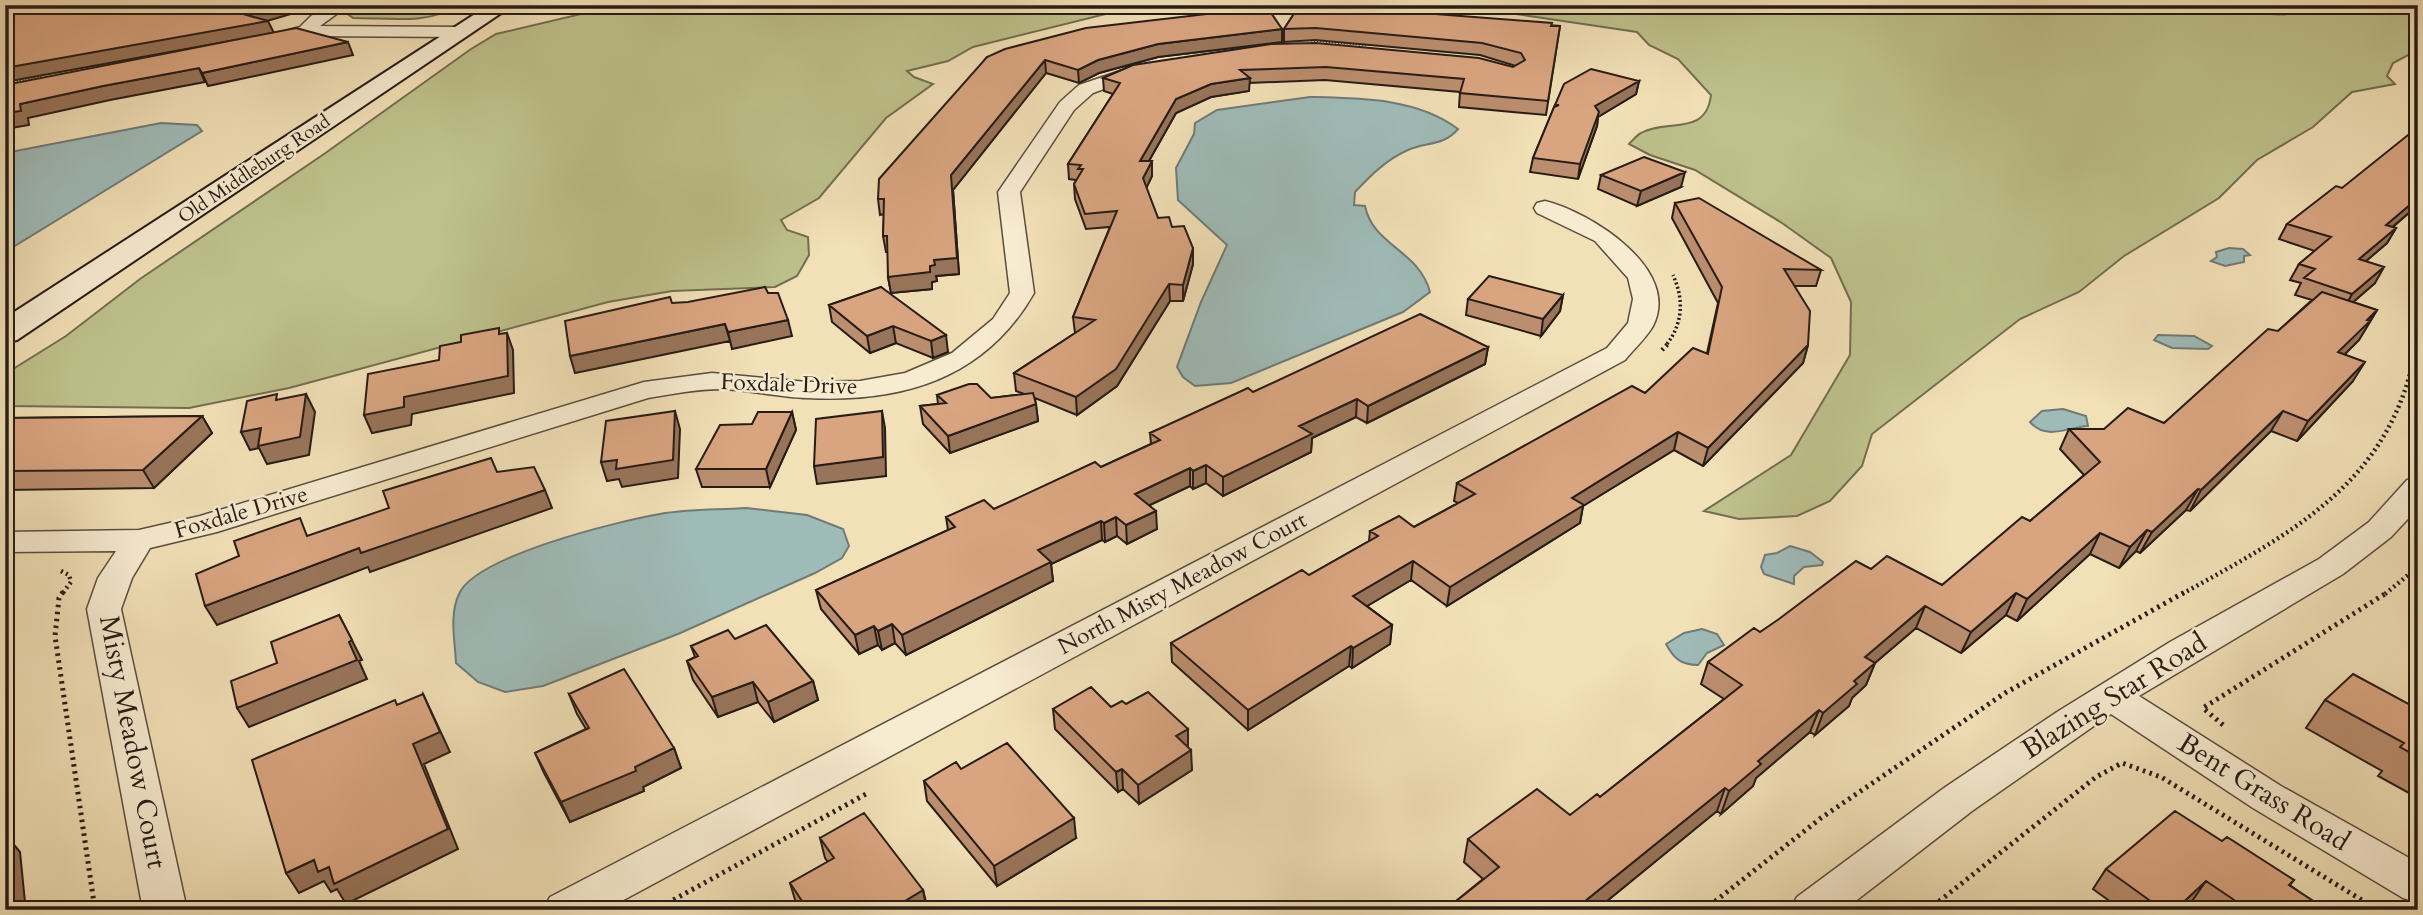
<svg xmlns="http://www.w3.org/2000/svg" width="2423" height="915" font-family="Cardo,serif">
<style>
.green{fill:#bec18c;stroke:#726e51;stroke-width:2}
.water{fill:#9fbbb8;stroke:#6f7b77;stroke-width:2}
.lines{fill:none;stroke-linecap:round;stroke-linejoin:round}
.street-casing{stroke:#5a4d3e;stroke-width:3}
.secondary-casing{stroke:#271c16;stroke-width:4}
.path-far3{stroke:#271c16;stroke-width:2.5;stroke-dasharray:1 2;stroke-linecap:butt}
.path-far2{stroke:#271c16;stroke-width:3.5;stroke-dasharray:2 2.5;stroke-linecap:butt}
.path-far1{stroke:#271c16;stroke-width:4.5;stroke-dasharray:2 3.5;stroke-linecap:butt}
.path{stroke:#271c16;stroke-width:5;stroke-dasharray:2.5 4.5;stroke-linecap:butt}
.street{fill:#f7ebd0;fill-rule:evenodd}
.secondary{fill:#f7ebd0;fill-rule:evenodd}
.wall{fill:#bb8e6f;stroke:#271c16;stroke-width:2}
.shaded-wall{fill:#98745a;stroke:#271c16;stroke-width:2}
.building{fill:#d9a581;stroke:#271c16;stroke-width:2}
.labels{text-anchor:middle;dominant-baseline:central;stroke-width:5;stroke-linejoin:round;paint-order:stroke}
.far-street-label{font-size:19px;fill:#271c16;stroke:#f7ebd0}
.street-label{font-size:23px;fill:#271c16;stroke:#f7ebd0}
.near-street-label{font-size:28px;fill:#271c16;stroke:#f7ebd0}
</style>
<rect width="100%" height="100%" fill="#f2e0b7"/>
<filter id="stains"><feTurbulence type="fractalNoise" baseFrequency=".00286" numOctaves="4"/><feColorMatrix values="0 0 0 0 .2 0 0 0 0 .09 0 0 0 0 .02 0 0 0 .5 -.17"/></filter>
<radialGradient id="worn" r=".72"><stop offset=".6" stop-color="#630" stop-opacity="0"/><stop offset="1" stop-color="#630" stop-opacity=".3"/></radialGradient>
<path class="green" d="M363,5H460C428,25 389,18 353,18L349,15Z
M619,5H1142L973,47L948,61L907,71L914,77L933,84L886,118L819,198L781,220L787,230L808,237L809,255L797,276L775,287L672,291L608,302L289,388L189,408L5,406V374L66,336L140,279L324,154L471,49L496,34Z
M1456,5H2237C2264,14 2286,21 2311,5H2418V50L2393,63L2387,76L2395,84L2352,92L2313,127L2257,160L2219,198L2124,256L2079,292L2020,319L1872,434L1862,466L1830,501L1797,516L1739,519L1704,511L1791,455L1850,355L1851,302L1831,258L1782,223L1695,170L1650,155L1629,144C1633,140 1637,135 1641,133C1668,118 1706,137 1711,95L1678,59L1649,45L1637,32Z"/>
<path class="water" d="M1310,97C1360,98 1417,98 1458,129C1444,146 1426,142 1408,150C1387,159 1370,176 1355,192L1354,205L1365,206C1373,246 1419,250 1430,292L1403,312L1231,383L1195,386L1183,377L1177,367L1201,302L1227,245L1178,200L1176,168L1194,134L1195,123L1217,110Z
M161,123L197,125L202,131L5,252V153Z
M2229,248L2243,249L2250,255L2244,256V262L2225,266L2211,261L2217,257L2216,252Z
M2158,335L2194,336L2212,346L2208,349L2172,348L2154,340Z
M2063,409L2086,416L2088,426C2069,427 2046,441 2030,422L2042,411Z
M746,508L807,515L843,529L849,546L842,558L815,573L678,634L543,686L505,692L478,682L456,663C455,641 449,615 459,594C475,556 619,521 660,514C688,509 718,510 746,508Z
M1790,546L1810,552L1823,562L1822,565L1804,567L1794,576V584L1764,574L1761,567L1765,555L1777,553Z
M1702,629L1717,634L1724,645L1707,653L1698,665C1680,665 1673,657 1666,644L1684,633Z"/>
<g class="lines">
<defs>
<path id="street" d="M329,5H349L320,26L462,27L470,32L462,37L307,36L271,46L262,41L265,37L300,27L311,16Z
M1141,64L1150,69L1147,73L1093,93L1074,110L1020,192L1034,293C985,379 902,403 807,398C778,397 750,390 722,389C697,389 672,394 648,398L217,532L150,548L132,578L121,609L187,910H143L87,609L98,578L116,551L5,552V532L139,530L200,516L644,382L712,373L807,382L860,381L905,373L952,353L993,319L1010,293L998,192L1060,102L1079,85Z
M1545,201C1590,212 1682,269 1653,326C1646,338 1634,349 1625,360L605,910H543L550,897L1607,348L1628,323L1633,299L1628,278L1595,241L1537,213L1534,208L1537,203Z
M2418,478V508L2391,537L2343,574L2139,696L2281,786L2418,863V903L2403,898L2253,808L2111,714L1972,811L1844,910H1790L1797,897L1944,788L2057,712L2170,642L2319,559L2369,522L2407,480Z"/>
<path id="secondary" d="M489,5H513L17,340L5,343V318Z"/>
</defs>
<use href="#street" class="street-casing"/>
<use href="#secondary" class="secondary-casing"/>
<path class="path-far3" d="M1308,40L1366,45
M5,84L42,77"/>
<path class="path-far2" d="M1667,344C1683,323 1684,299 1673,275
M2416,344L2418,336"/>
<path class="path-far1" d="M1662,350L1669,343
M61,571L69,575L71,582L62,594
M2182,594C2295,531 2393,482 2417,343
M2385,594L2418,567"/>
<path class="path" d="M63,592L59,598L55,636L95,910
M2223,725L2203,708L2388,592
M655,910L866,794
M1704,910L1821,818L2005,693L2185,592
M1928,910L2096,777L2122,763L2161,777L2378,910"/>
<use href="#street" class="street"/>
<use href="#secondary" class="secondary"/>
</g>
<path class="wall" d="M1299,6L1560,26L1546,115L1459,107L1460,92L1325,80L1249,83V91L1211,97L1176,113L1149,161L1152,176L1146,188L1158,218L1172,227L1193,248V264L1183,301H1170L1117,386L1077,415L1035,398L1038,421L950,453L923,424L920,406L938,404L937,395L991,398L1024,394L1016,391L1014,373L1075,333L1073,317L1110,227L1086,229L1075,199L1074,184L1076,180L1069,179L1068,164L1113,94L1104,91L1103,78L1133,65L1513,67L1516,66L1480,55L1315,40L1284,42V29Z
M1282,29V42L1158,57L1099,73L1079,83L1046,73L953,190L959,274L936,276L937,281L932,282V289L891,293L888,277V252H886L883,236L884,214L880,215L878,199L987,57Z
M1639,81L1636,94L1598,117L1597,126L1578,179L1530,172L1533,158L1555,105Z
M1601,175L1681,187L1637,206L1598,189Z
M1675,203L1821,270L1816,286H1794L1808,345L1803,363L1703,466L1674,450L1583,506L1580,523L1447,606L1411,580L1367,606L1392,625L1390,644L1352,668L1349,666L1248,730L1172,662L1171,643L1309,575L1369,541L1370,531L1414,527L1458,503L1454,501L1457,483L1645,393L1707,353L1718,303L1672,218Z
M2418,205L2393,227L2396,228L2387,243L2366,261L2375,283L2353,302L2377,310L2359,340L2344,355L2353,381L2297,441L2271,431L2190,511L2186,510L2140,553L2136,551L2119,568L2090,554L2017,621L2006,615L1961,653L1916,628L1875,663L1866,685L1852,698L1849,706L1815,735L1810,732L1756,778L1753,786L1721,814L1717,811L1596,910H1445L1483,879L1464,862L1468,839L1570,815L1600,797L1724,699L1701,684L1708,662L1871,569L1942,585L2030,521L2084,475L2060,449L2069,429H2104L2164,423L2278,331L2312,300L2295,295L2301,283L2290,280L2299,264L2315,251L2279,239L2287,224Z
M881,287L948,352L933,358L896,343L870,353L832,322L829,305Z
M1563,295L1560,311L1541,336L1466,315L1468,299Z
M1488,347L1485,364L1367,423L1356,417L1312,438L1311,452L1223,496L1206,483L1193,489L1190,486L1150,505L1157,529L1127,544L1117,536L1105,542L1102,540L1051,564L1053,581L906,655L895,643L882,650L878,645L859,654L821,609L816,590L948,530L946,517L994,509L1101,467L1151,444L1150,433L1253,392Z
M792,412L796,430L770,487H702L696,469L752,424Z
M202,416L212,433L154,488L5,490V418Z
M735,639L813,681L818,700L774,722L758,702L718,717L693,680L687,661L695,657L691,646Z
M569,694L674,748L681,768L643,787L644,791L570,822L544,773L535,753L586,729L577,714Z
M2325,700L2418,709V798L2378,776L2382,771L2306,728Z
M1126,704L1188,729V747L1192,770L1139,804L1123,789L1118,792L1055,729L1053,709L1111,707Z
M961,769L1076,838L997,886L927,801L924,781Z
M820,838L923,890L928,910H801L796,903L790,883L828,862L825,858Z
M2222,841L2294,880L2290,885L2323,910H2205L2192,901L2183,910H2122L2093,889L2106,869Z"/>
<path class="shaded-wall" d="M5,5H40L5,11Z
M275,5H321L267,21H268L274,33L5,82V68L243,14Z
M1282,29V42L1158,57L1099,73L1079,83L1078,70L1098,60L1158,44Z
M348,42L353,55L208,86L202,73Z
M1045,60L1046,73L953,190L959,274L936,276L937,281L932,282V289L891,293L888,277L930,266L934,260L951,175Z
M199,68L205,82L110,100L28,118L29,125L5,129V113L20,104L103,86Z
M1250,78L1249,91L1211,97L1176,113L1141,175L1140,161L1176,99L1211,84Z
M1639,81L1636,94L1598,117L1597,126L1578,179L1580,164L1595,106Z
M1152,161V176L1144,193L1143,178Z
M1685,172L1681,187L1637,206L1641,191Z
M2418,198V205L2377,240L2386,225Z
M2396,228L2387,243L2350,275L2359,259Z
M1193,248V264L1183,301V285Z
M2384,267L2375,283L2343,311L2352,294Z
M1169,284L1170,301L1117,386L1077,415L1076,397Z
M1563,295L1560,311L1541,336L1543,319Z
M2377,310L2359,340L2327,372L2338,352Z
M788,320L792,336L732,349L728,332Z
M725,324L730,341L575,373L570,356Z
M893,326L896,343L870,353L867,336Z
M507,333L513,350L514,393L412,414L411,425L372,433L364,415L404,397Z
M946,335L948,352L933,358L931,341Z
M1808,345L1803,363L1703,466L1708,448Z
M1488,347L1485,364L1367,423L1368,406Z
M2365,362L2353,381L2297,441L2308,421Z
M306,394L315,412L309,455L267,464L259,448L250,450L241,432Z
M1357,399L1356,417L1312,438L1311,452L1223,496V477L1299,426Z
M1036,404L1038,421L950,453L948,436Z
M675,411L680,429L678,478L622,487L619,479L607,481L601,462Z
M882,411L885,428L886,476L817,484L814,466Z
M2283,411L2271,431L2190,511L2201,490Z
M792,412L796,430L770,487L766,469Z
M202,416L212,433L154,488L143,470Z
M1678,432L1674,450L1583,506L1580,523L1447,606L1450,587L1572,498Z
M1206,465V483L1193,489V471Z
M1190,468V486L1135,512V494Z
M2198,489L2186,510L2140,553L2152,532Z
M545,490L552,508L370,572L368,567L217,625L205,606L359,548L443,524Z
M1156,511L1157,529L1127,544L1126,525Z
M1116,517L1117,536L1105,542L1104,523Z
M1101,521L1102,540L1051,564L1053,581L906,655L902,635L1038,550Z
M2147,530L2136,551L2119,568L2130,547Z
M2100,533L2090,554L2017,621L2027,599Z
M1413,561L1411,580L1352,615L1353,596Z
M2016,593L2006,615L1961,653L1971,632Z
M1925,606L1916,628L1856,679L1865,657Z
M339,615L362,660L359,661L367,679L249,727L237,708Z
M892,624L895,643L882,650L878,631Z
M1392,625L1390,644L1352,668L1353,648Z
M874,626L878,645L859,654L855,635Z
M1351,646L1349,666L1248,730V710Z
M1875,663L1866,685L1852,698L1849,706L1815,735L1823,713L1854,681Z
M813,681L818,700L774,722L768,702Z
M753,682L758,702L718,717L712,697Z
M423,694L450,752L424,764L458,849L346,904L337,889L331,892L324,881L299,893L286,873L314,860L413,744Z
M1819,710L1810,732L1756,778L1753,786L1721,814L1729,791L1758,761Z
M5,718L9,770L5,771Z
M1188,729V748L1176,736Z
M674,748L681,768L643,787L644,791L570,822L561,802Z
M1191,750L1192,770L1139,804L1138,785Z
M1122,769L1123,789L1118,792L1116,772Z
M1725,788L1717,811L1596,910H1574Z
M1074,818L1076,838L997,886L994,866Z
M5,834L20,852L25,902L18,905L19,910H5Z
M2206,881L2192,901L2183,910H2175Z
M923,890L927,910H890Z"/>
<path class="building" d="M53,5H275L243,14L268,21L5,68V13Z
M1303,5H1318L1552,23L1551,26H1560L1548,101L1460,93L1464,79L1326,67L1240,70L1250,78L1211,84L1176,99L1140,161H1152L1143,178L1158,218L1169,217L1172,227L1184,226L1193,248L1183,285L1169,284L1116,369L1076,397L1014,373L1095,320L1073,317L1117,211L1085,214L1074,184L1083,169H1078L1081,165L1068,164L1120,83L1103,78L1133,65L1271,44L1316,43L1479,58L1513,67L1525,60L1521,53L1482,43L1316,28L1284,29L1299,6Z
M1267,7L1282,29L1158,44L1098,60L1078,70L1045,60L951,175L957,258L934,260L935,265L930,266V272L888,277L887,236H883L884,199H878L879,179L987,57L1005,49L1086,28Z
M296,28L348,42L202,73L199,68L103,86L20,104L21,111L5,113V85Z
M1591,69L1639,81L1595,106L1599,112L1580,164L1533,158L1554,107L1559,105H1555L1564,84Z
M2418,127V198L2386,225L2396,228L2359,259L2384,267L2352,294L2304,278L2315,269L2299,264L2331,237L2287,224L2336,186L2342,188Z
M1644,157L1685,172L1641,191L1601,175Z
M1699,198L1821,270L1784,269L1810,311L1808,345L1708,448L1678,432L1572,498L1584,505L1450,587L1413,561L1353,596L1392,625L1353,648L1351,646L1248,710L1171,643L1302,570L1309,575L1378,536L1370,531L1399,516L1414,527L1475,494L1457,483L1632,386L1645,393L1693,348L1708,354L1722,287L1675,203Z
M1489,276L1563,295L1543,319L1468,299Z
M765,287L768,293H778L788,320L728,332L725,324L570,356L565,321L670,297L672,303L688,302Z
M881,287L946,335L931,341L893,326L867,336L829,305Z
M2322,292L2377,310L2367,320L2370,321L2338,352L2365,362L2308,421L2283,411L2201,490L2198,489L2152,532L2147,530L2130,547L2100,533L2027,599L2016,593L1971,632L1925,606L1865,657L1875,663L1854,681L1857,684L1823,713L1819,710L1758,761L1761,764L1729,791L1725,788L1574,910H1445L1499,867L1468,839L1537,789L1570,815L1597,794L1600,797L1742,685L1708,662L1754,628L1760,632L1779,619L1856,561L1871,569L1887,556L1942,585L2022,517L2030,521L2100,462L2069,429H2104L2128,408L2164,423L2268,329L2278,331Z
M1420,314L1488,347L1368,406L1357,399L1299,426L1312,434L1223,477L1206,465L1193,471L1190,468L1135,494L1156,511L1126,525L1116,517L1104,523L1101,521L1038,550L1051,562L902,635L892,624L878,631L874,626L855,635L816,590L955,527L946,517L984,500L994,509L1095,462L1101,467L1160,440L1150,433L1248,388L1253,392Z
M499,328V334L507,333L508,376L404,397V407L364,415L368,374L439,360L440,346L461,342V335Z
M969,384H977L991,398L1033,393L1036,404L948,436L920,406L946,403L937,395Z
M277,394L276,400L306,394L300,437L258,446L261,428L241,432L247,401Z
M675,411L673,460L616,469L617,460L601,462L606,421Z
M882,411L883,457L814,466L816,419Z
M758,412H792L766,469H696L720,425L752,424Z
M202,416L143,470L5,471V418Z
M491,458L497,472L534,467L545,490L361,553L359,548L205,606L196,574L239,556L234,541L300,518L307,536L389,508L383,491Z
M339,615L352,640L349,642L357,660L237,708L231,681L277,663L271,642Z
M766,625L813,681L768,702L753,682L712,697L687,661L698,656L691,646L728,630L735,639Z
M624,669L674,748L635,767L636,771L561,802L535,753L589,728L569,694Z
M2353,674L2418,709V757L2400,747L2404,743L2325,700Z
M1091,687L1111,707L1122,701L1126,704L1148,692L1188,729L1176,736L1191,750L1138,785L1122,769L1116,772L1053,709Z
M423,694L440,732L413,744L448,829L334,884L329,867L318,872L314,860L286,873L252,760L395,700L397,705Z
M1007,743L1074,818L994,866L924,781L956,762L961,769Z
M2175,811L2222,841L2227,837L2294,880L2289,885L2324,908L2322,910H2249L2206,881L2175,910H2163L2106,869Z
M864,813L923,890L890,910H808L790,883L834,858L820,838Z
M5,851L8,882L5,883Z
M708,901L714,910H692Z"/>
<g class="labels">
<g class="far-street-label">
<text transform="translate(254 169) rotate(-34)">Old Middleburg Road</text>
</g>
<g class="street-label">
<text transform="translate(789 384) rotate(2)">Foxdale Drive</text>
<text transform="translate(241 512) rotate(-16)">Foxdale Drive</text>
<text transform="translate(1182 583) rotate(-28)">North Misty Meadow Court</text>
</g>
<g class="near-street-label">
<text transform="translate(2114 696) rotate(-32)">Blazing Star Road</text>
<text transform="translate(133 742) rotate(79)">Misty Meadow Court</text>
<text transform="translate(2264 792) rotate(32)">Bent Grass Road</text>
</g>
</g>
<rect width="2423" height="915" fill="none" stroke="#f2e0b7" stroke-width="28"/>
<rect x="7" y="7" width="2409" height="901" fill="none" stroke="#271c16" stroke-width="3.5"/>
<rect x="14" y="14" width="2395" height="887" fill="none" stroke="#271c16" stroke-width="2"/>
<rect width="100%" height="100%" filter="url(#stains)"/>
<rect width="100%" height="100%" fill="url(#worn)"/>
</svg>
